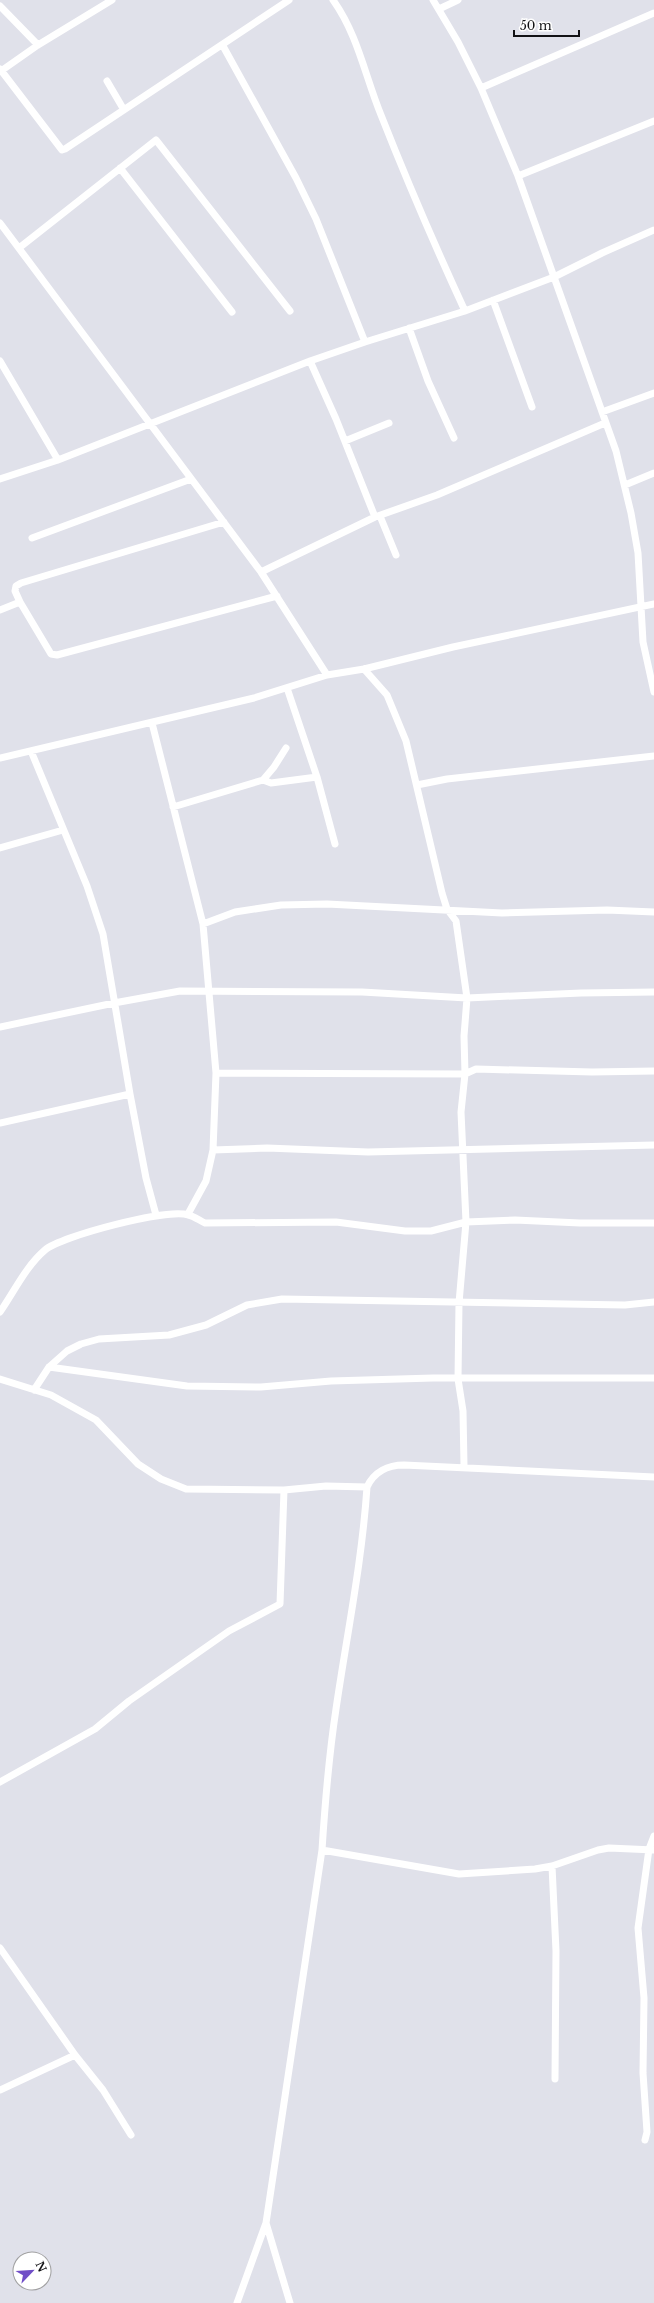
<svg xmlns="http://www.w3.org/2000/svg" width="654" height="2303" font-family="'Libre Baskerville',serif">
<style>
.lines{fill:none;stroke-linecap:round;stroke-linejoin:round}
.minor{stroke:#fff;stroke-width:7}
</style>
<rect width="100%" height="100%" fill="#e0e1ea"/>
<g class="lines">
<path class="minor" d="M333,0C358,35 365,76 381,115C407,181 435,246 465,311
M433,0L458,42L481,88L518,176L616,451L631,513L638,553L643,642L654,692
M0,6L38,45
M439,9L458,0
M223,46L296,178L316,219L365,342
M0,69L62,150L65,149L289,0
M1,71L38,45L112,0
M107,81L124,110
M481,88L654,13
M120,168L232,312
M518,176L654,121
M0,223L261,572L327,675
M19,248L156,140L290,311
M493,300L532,407
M409,328L428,381L454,438
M0,361L58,460
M310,361L336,419L375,517
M602,412L654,393
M345,441L389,423
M0,479L58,460L310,361L365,342L465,311L554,277L602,253L654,230
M625,485L654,473
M380,516L396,555
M32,538L191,479
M261,572L375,517L437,495L605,423
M20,602L51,654L57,655L277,596
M0,610L20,602L15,591L16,586L21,583L224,522
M364,669L387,695L406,741L442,893L447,909L456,921L467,998L464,1036L465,1074L461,1112L466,1222L459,1303L458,1379L463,1411L464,1466
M287,688L317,777L335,844
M152,723L203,924L216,1073L213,1150L206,1181L188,1214
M31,751L87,886L103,934L130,1094L146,1178L156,1215
M0,758L254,698L327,675L364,669L453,647L654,604
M263,780L271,783L317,777
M417,785L447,779L654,756
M173,807L263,780L274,767L286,748
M0,848L63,830
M203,924L235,912L281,905L327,904L502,913L607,910L654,912
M0,1027L114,1003L180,991L362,992L467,998L581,993L654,992
M216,1073L465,1074L476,1069L592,1072L654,1071
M0,1123L130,1094
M213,1150L267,1148L368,1152L654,1145
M0,1312C14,1292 26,1266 45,1250C61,1236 168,1208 188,1215C194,1216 200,1221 205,1223L336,1222L405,1231H431L466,1222L515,1220L580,1223H654
M49,1367L187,1386L261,1387L331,1381L433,1378H654
M0,1379L51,1395L96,1420L138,1464L161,1479L186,1489L284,1490L326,1486L367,1487
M34,1390L49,1367L67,1351L81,1344L99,1339L169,1335L206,1325L247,1305L282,1299L625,1305L654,1302
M0,1782L95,1729L129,1701L229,1631L280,1604L284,1490
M322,1850L459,1874L535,1869L552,1866L598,1850L609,1848L654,1850
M552,1866L556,1951L555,2079
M0,1948L75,2055L103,2090L131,2135
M0,2090L75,2055
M645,2140L647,2132L643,2073L644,1998L638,1928L649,1849L654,1836
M237,2303L266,2223
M290,2303L266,2223L322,1850C325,1803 329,1755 336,1709C347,1634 362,1562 367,1487C374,1472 388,1465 404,1465L654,1477"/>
</g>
<g transform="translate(32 2271) rotate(65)"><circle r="19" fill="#ffffff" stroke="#a0a0a1"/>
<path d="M0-3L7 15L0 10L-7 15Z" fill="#704ec7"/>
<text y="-6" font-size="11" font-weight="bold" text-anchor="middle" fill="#121215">N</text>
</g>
<path d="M514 30v6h65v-6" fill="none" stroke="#121215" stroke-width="2"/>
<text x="520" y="30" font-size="12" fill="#121215" stroke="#ffffff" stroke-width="3" paint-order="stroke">50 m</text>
</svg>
